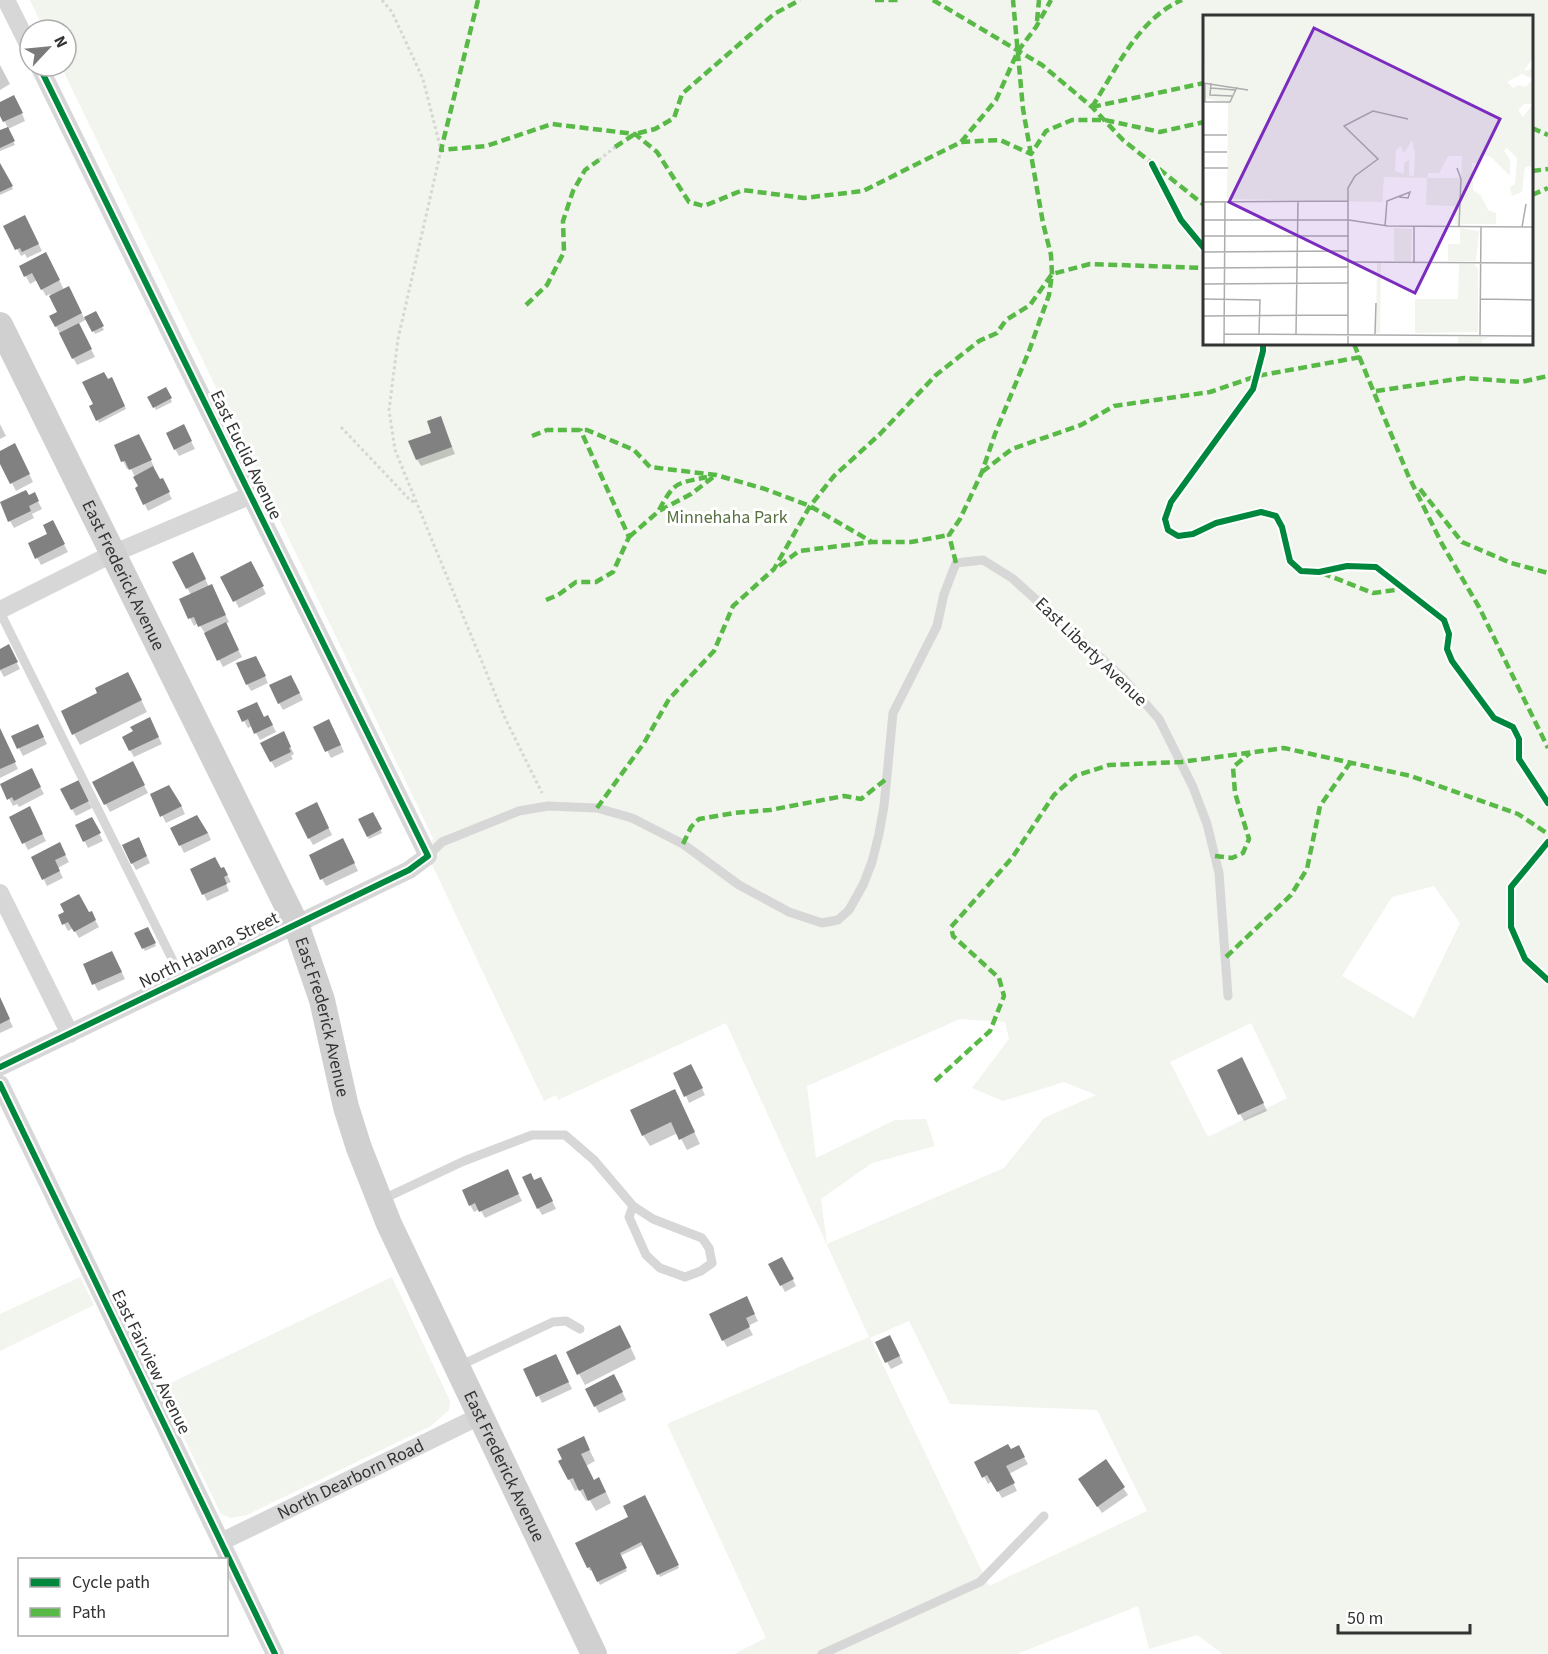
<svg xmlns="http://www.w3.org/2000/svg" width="1548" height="1654" font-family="'Source Sans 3',sans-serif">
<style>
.green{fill:#f1f5ed;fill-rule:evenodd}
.shadow{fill:#0003}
.building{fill:#818181}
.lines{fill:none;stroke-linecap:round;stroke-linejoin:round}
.path{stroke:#d6d6d6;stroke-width:3;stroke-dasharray:3 3;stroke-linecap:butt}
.lane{stroke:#d7d7d7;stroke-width:9}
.street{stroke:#d7d7d7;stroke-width:18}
.secondary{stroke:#d0d0d0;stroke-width:26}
.quiet{stroke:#58b947;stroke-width:4.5;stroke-dasharray:9 4.5;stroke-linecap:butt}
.cycleway-casing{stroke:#fff;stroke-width:10}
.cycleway{stroke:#00873e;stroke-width:6}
.labels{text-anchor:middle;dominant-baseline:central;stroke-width:6;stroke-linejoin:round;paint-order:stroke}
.street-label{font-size:18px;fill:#333;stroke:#fff}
.park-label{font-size:18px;fill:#56703f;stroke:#fff}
.inset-road{fill:none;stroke:#adadad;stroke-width:1.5}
.view{fill:#7b2cbf;fill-opacity:0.15;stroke:#7b2cbf;stroke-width:3}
.inset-edge{fill:none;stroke:#333;stroke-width:3}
</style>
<rect width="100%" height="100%" fill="#fff"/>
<path class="green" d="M30,0H1548V1654H1223L1197,1635L1149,1649L1138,1606L1017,1654H734L766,1638L667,1424L869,1337L726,1023L558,1100L556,1095L544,1101L428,856L433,838L61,66H66V30H44ZM1204,16H1532V344H1204ZM1434,886L1460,923L1414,1018L1342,976L1392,897ZM960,1019L1005,1022L1009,1039L972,1088L1003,1101L1064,1082L1096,1095L1044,1118L1004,1168L827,1244L821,1199L872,1163L935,1146L926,1119L895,1120L816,1158L807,1086ZM1251,1023L1287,1098L1208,1137L1170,1062ZM909,1321L950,1404L1097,1410L1147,1511L989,1586L870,1338Z
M80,1277L94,1305L0,1351V1314Z
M392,1277L450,1401L449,1410L431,1426L247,1515L231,1518L221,1514L160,1388Z"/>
<path class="shadow" d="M0,65L10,84L0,90Z
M0,104H18L25,121L8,129L15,145L0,151V132L8,128L0,113Z
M0,165L13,189L0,195Z
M29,224L42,251L27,258L25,254L21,256L5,227Z
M50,261L64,290L72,295L84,318L95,313L104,330L95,334L87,319L78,324L95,357L77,365L51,317L59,313L50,294L46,296L37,280L30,284L21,267Z
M107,381L113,382L126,409L99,423L91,406L95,405Z
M166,389L172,402L156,410L149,397Z
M440,418L455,454L421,466L417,459L433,434Z
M0,424L6,436L0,439Z
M187,433L195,449L179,456L175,449Z
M143,443L154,467L153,468L160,481L162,480L172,499L148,511L137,489L140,487L130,467L127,469L116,446Z
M19,452L33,482L16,491L0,460V453Z
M34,494L42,509L32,514L34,518L14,528L10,521L29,497Z
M56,529L68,552L41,565L30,544Z
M196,560L209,587L215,593L229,622L225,624L242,657L223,667L205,633L198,623L194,626L181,600L191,595L174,563Z
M254,570L266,594L239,608L222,577Z
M8,646L20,669L4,677L0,670V650Z
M260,665L268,683L251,691L247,684Z
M295,683L303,700L283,710L279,703Z
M134,685L147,712L80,745L74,734Z
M239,712L264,719L272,724L276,732L260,740L252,726L248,728Z
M153,726L162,744L134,757L130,750Z
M315,727L333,728L344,752L331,758Z
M0,731L18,769L0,778Z
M41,732L47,744L23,756L13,737Z
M287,740L294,754L291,756L293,759L275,768L271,761Z
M136,770L148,793L110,812L94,782Z
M35,777L44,794L19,807L17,804L13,806L2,785Z
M82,789L92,808L76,816L72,809Z
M152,795L181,805L185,814L166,823Z
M321,811L332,835L313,845L309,838Z
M373,814L382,833L369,839L360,820Z
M33,815L46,841L28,850L11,817Z
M91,818L103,841L88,848L77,826Z
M172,828L208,833L211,840L184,853Z
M142,846L150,863L136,870L132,863Z
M347,847L358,871L326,886L322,879Z
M63,851L69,862L58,868L63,878L47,886L33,857Z
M224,869L231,882L226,884L229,891L207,901L192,870Z
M91,913L99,927L79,938L73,928L68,931L60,916Z
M148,929L156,946L145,951L136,934Z
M116,960L125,979L98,991L85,965Z
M0,1001L13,1027L0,1033Z
M1246,1066L1267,1111L1244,1121L1240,1114Z
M695,1073L705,1095L689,1103L686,1096Z
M680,1102L700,1144L687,1150L678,1133L650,1146L643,1135Z
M511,1178L522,1201L485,1218L480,1209L474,1212L470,1205Z
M534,1182L545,1186L556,1209L542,1215L538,1208Z
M782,1259L796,1286L785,1292L770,1265Z
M750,1305L758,1321L748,1326L753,1335L727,1347L723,1340Z
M626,1338L636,1359L585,1385L579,1374Z
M894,1344L903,1363L891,1369L887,1362Z
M559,1362L572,1389L542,1403L525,1369Z
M618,1383L626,1400L599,1413L595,1406Z
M1018,1447L1028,1464L1009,1474L1017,1491L1002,1498L992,1481L988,1484L976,1462Z
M589,1449L595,1461L586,1466L594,1482L605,1490L611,1503L596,1511L589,1499L586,1501L579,1489L575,1491L560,1462Z
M1106,1462L1128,1495L1102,1513L1084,1486Z
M644,1497L679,1568L660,1577L643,1545L620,1556L627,1571L600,1585L592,1570L590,1571L577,1544L630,1518Z"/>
<path class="building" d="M14,95L23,113L3,122L0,116V102Z
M8,127L15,141L0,148V130Z
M0,163L13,186L0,192Z
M25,215L39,244L22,252L20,248L15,250L3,226Z
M46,252L60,280L41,290L32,273L24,277L19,266Z
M69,286L82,313L55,327L49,316L57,312L49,296Z
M96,311L104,326L92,332L84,317Z
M79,323L92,349L72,359L59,333Z
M104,372L108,379L112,377L125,406L96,421L89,406L93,404L82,382Z
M166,387L172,398L153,408L147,397Z
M441,416L452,447L416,460L408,441L431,433L427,421Z
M184,424L192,441L174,450L166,433Z
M139,434L152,460L129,470L125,461L121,462L114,445Z
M15,443L30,474L10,484L0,464V451Z
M153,466L160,479L163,478L170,492L143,505L135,488L138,486L133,477Z
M26,490L29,495L35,492L39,501L29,506L31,511L8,522L0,502Z
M53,520L65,544L35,559L28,543L47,534L43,525Z
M193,552L206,579L186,589L172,562Z
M251,561L264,586L233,602L220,577Z
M212,584L226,615L198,627L194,617L188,619L179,599Z
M226,622L239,650L217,661L204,633Z
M9,644L18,662L0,670V649Z
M256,656L266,676L246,685L236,663Z
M128,672L142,700L72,735L61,711L97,693L95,688Z
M291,675L300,693L278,704L269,685Z
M257,702L264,717L268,715L273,725L254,734L248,719L242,722L237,711Z
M150,717L159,737L129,751L122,737L133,731L130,727Z
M329,719L341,745L325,752L313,727Z
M38,724L44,737L17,749L11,736Z
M0,728L16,762L0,769Z
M284,731L291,747L289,748L291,752L270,762L260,743Z
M133,761L145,785L104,805L92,782Z
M32,768L41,787L14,801L12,797L7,800L0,784Z
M79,780L89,801L71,810L60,789Z
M169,785L182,806L160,817L150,794Z
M317,802L329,828L308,839L295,813Z
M30,806L43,834L22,844L9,817Z
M373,812L382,829L367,837L358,819Z
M197,815L208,833L179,846L170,828Z
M92,817L101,833L83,842L75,825Z
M139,837L147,856L131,864L122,845Z
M343,838L355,863L320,880L309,855Z
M60,842L66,855L55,860L60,871L42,880L31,857Z
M215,857L221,868L224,867L228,875L224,877L227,884L202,895L190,869Z
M79,894L89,912L92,911L96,920L74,932L68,922L62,925L58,915L64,912L60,904Z
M148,927L156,943L142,949L134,933Z
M112,951L122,972L92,985L83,964Z
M0,997L10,1019L0,1024Z
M1242,1057L1264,1103L1238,1115L1217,1070Z
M691,1064L703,1088L684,1097L673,1073Z
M675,1089L695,1132L679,1140L671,1122L642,1136L630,1110Z
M508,1169L519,1194L479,1212L475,1203L469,1206L462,1190Z
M531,1173L534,1180L541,1177L553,1201L537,1209L522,1177Z
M782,1257L794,1279L780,1286L768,1264Z
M747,1296L755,1314L746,1318L750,1327L722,1341L709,1314Z
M620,1325L631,1347L577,1375L566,1352Z
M890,1335L900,1356L885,1363L875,1342Z
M556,1354L569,1382L536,1397L523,1369Z
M614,1374L623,1392L594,1407L585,1389Z
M584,1436L590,1450L581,1454L594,1480L599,1477L606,1492L588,1501L583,1489L579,1491L573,1478L568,1480L558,1461L562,1459L557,1449Z
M1008,1444L1011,1449L1019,1445L1025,1457L1006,1466L1015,1483L997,1492L987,1475L982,1478L974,1462Z
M1106,1459L1125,1487L1097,1507L1078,1479Z
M645,1495L679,1565L657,1575L641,1542L620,1553L627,1568L597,1582L590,1567L587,1568L575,1543L628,1517L623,1506Z"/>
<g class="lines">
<path class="path" d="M382,0L392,12L423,79L441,150L398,339L389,410L395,450L505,718L542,793
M599,160L615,147
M341,427L411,501L417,502"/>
<path class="lane" d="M0,612L182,979
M428,856L442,842L519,811L548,806L597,808L632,818L683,844L739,885L789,912L822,923L838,920L849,910L863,885L872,862L879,834L884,806L893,713L937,626L944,594L956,563L983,560L1012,578L1123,678L1159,719L1193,787L1207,824L1219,873L1228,996
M381,1200L464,1161L532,1135H565L594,1160L633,1206L653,1219L702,1238L709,1248L712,1263L701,1271L685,1277L660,1268L646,1255L629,1217L633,1206
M459,1366L553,1322L566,1321L580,1329
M822,1654L980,1582L1044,1516"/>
<g class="street">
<path d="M6,0L30,48"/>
<path d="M0,610L112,554L249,496"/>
<path d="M0,893L70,1034"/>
<path d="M0,1067L409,870L428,856L39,66"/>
<path d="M0,1084L275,1654"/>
<path id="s1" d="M221,1542L480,1416"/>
</g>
<path class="secondary" id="s2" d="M0,325L296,924L322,1000L346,1107L359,1148L389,1224L594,1654"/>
<path class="quiet" d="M478,0L441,150L486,146L552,124L635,134L657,152L689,202L704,206L743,190L804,198L863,191L961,142L1000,140L1031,154L1046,131L1072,120H1105L1160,132L1204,122
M875,0H898
M933,0L1042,65L1092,107L1123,140L1204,205
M1037,21L1039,0
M1092,107C1117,68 1138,19 1182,0
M1092,107L1204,83
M1532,128L1548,135
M961,142L996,100L1018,51L1036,27L1051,0
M615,147L635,134L655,129L674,118L682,94L774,14L800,0
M1532,171L1548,169
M1532,195L1548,188
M526,305L547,285L564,252L563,221L573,191L585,170L599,160
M1354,344L1408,475L1442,544L1479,607L1548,748
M1376,391L1464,378L1521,382L1548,376
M532,436L547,430H587L634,450L650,467L716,475L765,489L810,506L872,542H911L949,535
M982,472L1012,449L1081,425L1114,406L1210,392L1257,376L1361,357
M1420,489L1462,542L1511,563L1548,573
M659,510C675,481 675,484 707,477
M629,537L659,511L691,494L716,475
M956,563L949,535L960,519L982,472L995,434L1029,351L1049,295L1052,274L1051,255L1043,223L1023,109L1013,0
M779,566L799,551L872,542
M1322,573L1373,593L1403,589
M546,600L558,595L576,582H596L613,572L629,537L580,429
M597,808L644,743L669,699L714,651L733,606L774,569L810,506L834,476L880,434L936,375L979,341L997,333L1006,320L1030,305L1052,274L1090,264L1204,268
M683,844L691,827L699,819L734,813L770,810L844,796L861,799L885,780
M1215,856L1232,858L1243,853L1249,839L1235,793L1233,767L1250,753
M1226,957L1291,895L1307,869L1320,806L1350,763
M935,1081L990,1031L1004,996L999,978L953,936L951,927L1012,858L1054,795L1075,776L1109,765L1181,762L1284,748L1411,776L1518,814L1548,834"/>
<defs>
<path id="cycleway" d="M1152,164L1181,220L1204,248
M1263,344V351L1253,389L1171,502L1165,519L1168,530L1178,536L1193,534L1216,523L1261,512L1276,516L1282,527L1290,561L1301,571L1319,572L1347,566L1376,567L1444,620L1449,634L1447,649L1452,661L1494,718L1513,727L1519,739V759L1548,803
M1548,842L1511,887V927L1525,959L1548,980
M0,1067L409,870L428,856L39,66
M0,1084L275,1654"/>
</defs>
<use href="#cycleway" class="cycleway-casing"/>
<use href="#cycleway" class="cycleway"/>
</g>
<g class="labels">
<g class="street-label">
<text transform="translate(246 455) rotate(64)">East Euclid Avenue</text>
<text stroke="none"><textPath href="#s2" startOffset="279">East Frederick Avenue</textPath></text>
<text transform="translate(1091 652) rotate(44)">East Liberty Avenue</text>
<text transform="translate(209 950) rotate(-26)">North Havana Street</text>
<text stroke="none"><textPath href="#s2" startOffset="765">East Frederick Avenue</textPath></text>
<text transform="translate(151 1362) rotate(64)">East Fairview Avenue</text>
<text stroke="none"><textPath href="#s2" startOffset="1251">East Frederick Avenue</textPath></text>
<text stroke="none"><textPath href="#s1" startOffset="144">North Dearborn Road</textPath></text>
</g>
<g class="park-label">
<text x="727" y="517">Minnehaha Park</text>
</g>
</g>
<g transform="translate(1203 15)">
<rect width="330" height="330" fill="#fff"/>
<path d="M0,0H330V42L321,56L330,53V64L319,59L304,67L310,73L316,70L323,72L330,64V89H321L315,95L320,102L330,89V155L327,151L322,152L319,177L309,181L307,172L312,169L314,143L304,133L301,136L307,145V161L288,142L281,140L274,148H269L270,175L278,181L285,195L293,198V209H252V191L223,190L224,163L181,162L179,187L24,184L25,89L3,83ZM209,125L212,138L211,162L206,160V145L201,148V159L192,156L193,135L198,131L201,138ZM245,141H259L258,163H224L225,158H236ZM191,213L209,214L208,246H191ZM257,213L276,216L273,246H245V229H257ZM174,248H178L177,318H173ZM256,249H271L275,254V317L212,318V284H255ZM255,322H287L279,325L278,330H255Z" fill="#f1f5ed" fill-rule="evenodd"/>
<path class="inset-road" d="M0,68L45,75M8,68L7,80L29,81M8,73L32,75M0,87H27L34,72M2,87V68M0,120H24M0,137H24M0,153H25M254,153L258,164L256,211M0,187L145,186M0,205H146L185,211L330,212M182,211L184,186L207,177L205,183L196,182M319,212L323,189M0,221H146M0,237L146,236M146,247L330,248M211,247V211M0,253L146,252M0,269L146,268M0,284L57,285L56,319M277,284L330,285M0,301L145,300M21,319L330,321M93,319L95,186M172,319L173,288M277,320L278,212M21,330L22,187M145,330V173L152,161L175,144L141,111L170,96L205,104"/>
<path class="view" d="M111,13L297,104L212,278L26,187Z"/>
<rect width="330" height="330" class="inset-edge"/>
</g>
<rect x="18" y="1558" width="210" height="78" fill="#ffffff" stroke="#adadad" stroke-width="1.5"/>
<rect x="30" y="1578" width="30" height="9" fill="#00873e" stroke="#adadad" stroke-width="1.5"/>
<text x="72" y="1588" font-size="18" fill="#333333">Cycle path</text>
<rect x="30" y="1608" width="30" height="9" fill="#58b947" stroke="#adadad" stroke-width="1.5"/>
<text x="72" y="1618" font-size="18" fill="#333333">Path</text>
<g transform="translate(48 48) rotate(64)"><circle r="28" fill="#ffffff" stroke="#adadad" stroke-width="1.5"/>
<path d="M0-4.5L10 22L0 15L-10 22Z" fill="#7a7a7a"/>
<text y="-9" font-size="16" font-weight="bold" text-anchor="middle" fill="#333333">N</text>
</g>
<path d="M1338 1624v9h132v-9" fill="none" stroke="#333333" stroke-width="3"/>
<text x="1347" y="1624" font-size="18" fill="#333333" stroke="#ffffff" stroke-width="4.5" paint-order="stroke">50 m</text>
</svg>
